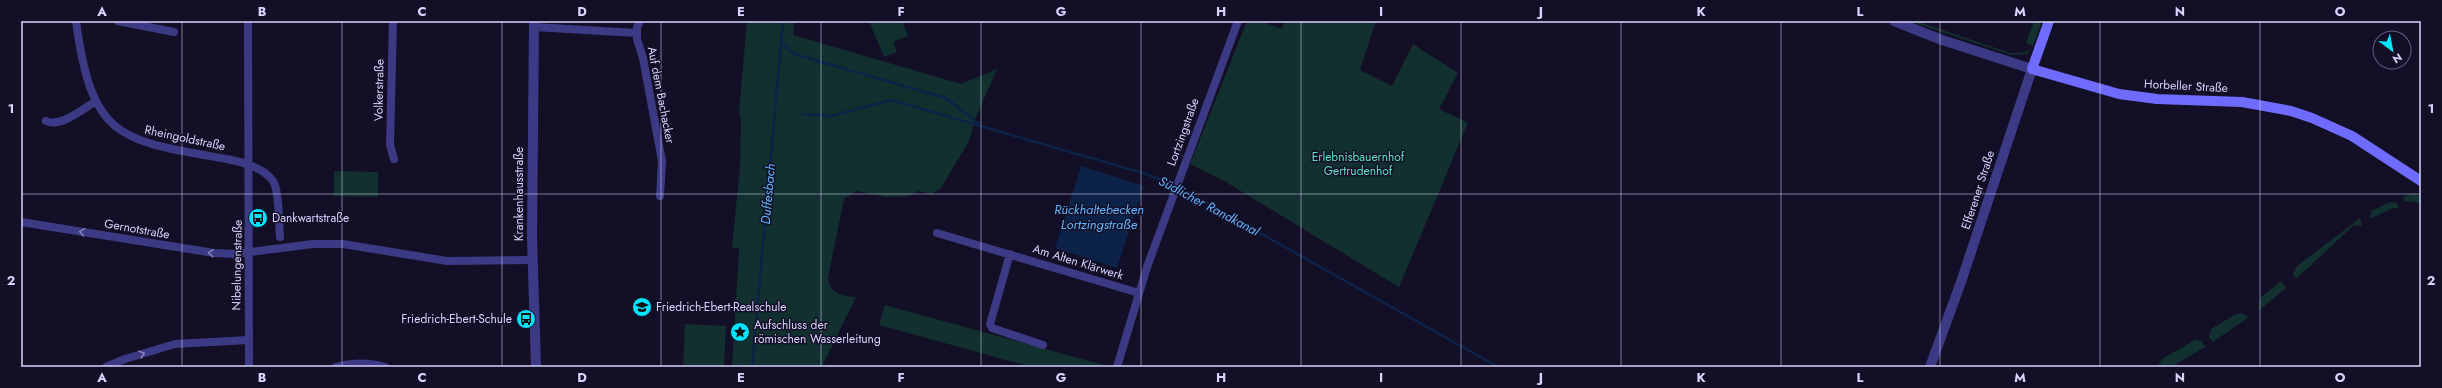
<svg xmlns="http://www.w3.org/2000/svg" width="2442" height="388" font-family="Jost,sans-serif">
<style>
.green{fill:#12302f}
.water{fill:#0c2248}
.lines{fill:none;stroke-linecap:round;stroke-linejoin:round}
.stream{stroke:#0c2248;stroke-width:2.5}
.minor{stroke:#3d3a85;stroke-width:8}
.tertiary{stroke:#3d3a85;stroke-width:10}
.secondary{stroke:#6f6bff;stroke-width:10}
.oneway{stroke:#837fbc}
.grid{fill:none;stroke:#d9d4ff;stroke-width:1;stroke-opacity:0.55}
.labels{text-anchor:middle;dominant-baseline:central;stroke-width:3;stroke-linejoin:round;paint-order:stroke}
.street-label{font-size:12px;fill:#d9d4ff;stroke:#130f26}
.park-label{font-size:12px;fill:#5fe0c0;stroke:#130f26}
.poi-label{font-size:12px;fill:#d9d4ff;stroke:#130f26;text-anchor:start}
.water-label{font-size:13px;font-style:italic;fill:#62b6ff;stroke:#130f26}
.neatline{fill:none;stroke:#d9d4ff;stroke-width:1.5}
.grid-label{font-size:13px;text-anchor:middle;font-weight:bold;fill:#d9d4ff}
</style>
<rect width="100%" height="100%" fill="#130f26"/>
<path class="green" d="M747,21H794L793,35L961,84L997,69L974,122L969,141L941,188L932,194L918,191L909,196L886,197L857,191L844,199L828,278C830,294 842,296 856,297L822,367H732L739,248H732L740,166L741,120L739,111Z
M869,21H902L908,36L893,42L897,52L884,57Z
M1247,21H1261L1281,29L1285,21H1376L1360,70L1392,86L1413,44L1458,73L1439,109L1468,123L1399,287L1224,181L1190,164Z
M1909,21H1916L2010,53H2022L2031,49L2027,54L2011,55Z
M2034,21H2042L2033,46L2026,43Z
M334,171L378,172V197L334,196Z
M2413,193L2421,195V203L2404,201L2403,197Z
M2390,202L2397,203L2399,208H2393L2370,219L2371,211Z
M2360,218L2362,226L2354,225L2296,279L2293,274L2297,266Z
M2281,281L2286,288L2258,311L2260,298Z
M885,305L1104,365V367H1032L879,325Z
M2241,313L2249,317L2213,342L2209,337L2211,329L2236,314Z
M685,324L726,326L724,367H683Z
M2195,340L2202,341V344L2207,346L2171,367L2158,366L2162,359Z"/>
<path class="water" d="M1081,166L1144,186L1117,268L1055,248Z"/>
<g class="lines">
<path class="stream" d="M783,42L789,50L797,55L946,98L978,123
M803,114L832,116L891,100L1146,174L1182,189L1498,367
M752,367L783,21"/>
<path class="minor" d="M76,21C92,140 119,140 227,159C242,162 263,167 273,181C279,189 279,225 280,237
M118,21L174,32
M248,21L249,367
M393,21L390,145L394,159
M640,21L637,27V39L643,58L662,161L660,196
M534,27L636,33
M46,121C61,128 82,109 95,102
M21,222L214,253L234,254L313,244H343L447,261L532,260
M937,233L1139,293
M1010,254L990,324L992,328L1043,345
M106,367L125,359L175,344L248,340
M336,367C353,362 368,362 385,367
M1117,367L1147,267L1238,21"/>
<path class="tertiary" d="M534,21L532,238L536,367
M1894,21L1942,40L2032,69L1961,282L1930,367"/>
<path class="secondary" d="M2049,21L2032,69L2119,94L2157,99L2242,102L2291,111L2312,118L2352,136L2421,181"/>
</g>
<defs><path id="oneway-chevron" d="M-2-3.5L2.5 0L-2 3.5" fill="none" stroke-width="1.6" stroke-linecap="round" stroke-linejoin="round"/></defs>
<g class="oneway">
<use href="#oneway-chevron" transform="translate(82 232) rotate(-170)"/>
<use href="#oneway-chevron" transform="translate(211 253) rotate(-175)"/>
<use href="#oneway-chevron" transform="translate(142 354) rotate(-16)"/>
</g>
<path class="grid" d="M182,21V367M342,21V367M502,21V367M661,21V367M821,21V367M981,21V367M1141,21V367M1301,21V367M1461,21V367M1621,21V367M1781,21V367M1940,21V367M2100,21V367M2260,21V367M21,194H2421"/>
<defs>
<symbol id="bus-disc" viewBox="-11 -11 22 22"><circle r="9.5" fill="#00e5ff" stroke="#130f26"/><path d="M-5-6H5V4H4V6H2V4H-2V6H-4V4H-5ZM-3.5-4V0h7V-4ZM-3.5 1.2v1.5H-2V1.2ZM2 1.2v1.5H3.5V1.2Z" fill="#111"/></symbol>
<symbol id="school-disc" viewBox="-11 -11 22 22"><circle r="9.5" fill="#00e5ff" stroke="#130f26"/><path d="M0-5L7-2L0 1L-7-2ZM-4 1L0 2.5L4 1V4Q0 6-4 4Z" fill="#111"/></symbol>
<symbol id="sight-disc" viewBox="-11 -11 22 22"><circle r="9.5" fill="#00e5ff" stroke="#130f26"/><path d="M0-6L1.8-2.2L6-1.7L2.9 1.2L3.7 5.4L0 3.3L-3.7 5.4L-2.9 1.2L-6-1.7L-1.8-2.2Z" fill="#111"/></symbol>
</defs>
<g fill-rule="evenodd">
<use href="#bus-disc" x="247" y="207" width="22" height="22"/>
<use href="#school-disc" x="631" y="296" width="22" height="22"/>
<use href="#bus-disc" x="515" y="308" width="22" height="22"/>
<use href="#sight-disc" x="729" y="321" width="22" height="22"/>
</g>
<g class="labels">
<g class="street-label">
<text transform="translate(2186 86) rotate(3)">Horbeller Straße</text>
<text transform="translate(379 90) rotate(-89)">Volkerstraße</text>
<text transform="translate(661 95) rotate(79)">Auf dem Bachacker</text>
<text transform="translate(1183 132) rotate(-70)">Lortzingstraße</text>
<text transform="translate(185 138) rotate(12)">Rheingoldstraße</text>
<text transform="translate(1978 190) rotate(-72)">Efferener Straße</text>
<text transform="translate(519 194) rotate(-90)">Krankenhausstraße</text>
<text transform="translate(137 229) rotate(10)">Gernotstraße</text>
<text transform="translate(1078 262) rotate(17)">Am Alten Klärwerk</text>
<text transform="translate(237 265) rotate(-89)">Nibelungenstraße</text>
</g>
<g class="park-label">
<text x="1358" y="157">Erlebnisbauernhof<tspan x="1358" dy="14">Gertrudenhof</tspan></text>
</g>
<g class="poi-label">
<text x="272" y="218">Dankwartstraße</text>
<text x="656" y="307">Friedrich-Ebert-Realschule</text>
<text x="512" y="319" text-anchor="end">Friedrich-Ebert-Schule</text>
<text x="754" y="325">Aufschluss der<tspan x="754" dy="14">römischen Wasserleitung</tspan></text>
</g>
<g class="water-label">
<text transform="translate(768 194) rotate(-85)">Duffesbach</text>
<text transform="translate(1209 206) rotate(28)">Südlicher Randkanal</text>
<text x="1099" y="209">Rückhaltebecken<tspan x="1099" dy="15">Lortzingstraße</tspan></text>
</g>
</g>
<rect width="2442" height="388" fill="none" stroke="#130f26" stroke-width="44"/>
<g transform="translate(2392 50) rotate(148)"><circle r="19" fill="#130f26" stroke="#625e7d"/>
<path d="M0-3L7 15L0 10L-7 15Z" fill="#00e5ff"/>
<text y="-6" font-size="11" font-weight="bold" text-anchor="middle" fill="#d9d4ff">N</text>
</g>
<rect x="22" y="22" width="2398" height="344" class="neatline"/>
<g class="grid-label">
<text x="102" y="16">A</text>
<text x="262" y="16">B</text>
<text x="422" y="16">C</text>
<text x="582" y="16">D</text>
<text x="741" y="16">E</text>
<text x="901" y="16">F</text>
<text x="1061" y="16">G</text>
<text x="1221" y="16">H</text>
<text x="1381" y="16">I</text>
<text x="1541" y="16">J</text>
<text x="1701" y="16">K</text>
<text x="1860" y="16">L</text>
<text x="2020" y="16">M</text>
<text x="2180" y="16">N</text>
<text x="2340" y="16">O</text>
<text x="11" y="113">1</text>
<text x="2431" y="113">1</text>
<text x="11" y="285">2</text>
<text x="2431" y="285">2</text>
<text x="102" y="382">A</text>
<text x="262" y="382">B</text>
<text x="422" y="382">C</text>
<text x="582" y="382">D</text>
<text x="741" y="382">E</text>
<text x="901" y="382">F</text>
<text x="1061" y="382">G</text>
<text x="1221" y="382">H</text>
<text x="1381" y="382">I</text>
<text x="1541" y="382">J</text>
<text x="1701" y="382">K</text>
<text x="1860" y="382">L</text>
<text x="2020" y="382">M</text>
<text x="2180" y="382">N</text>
<text x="2340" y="382">O</text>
</g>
</svg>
